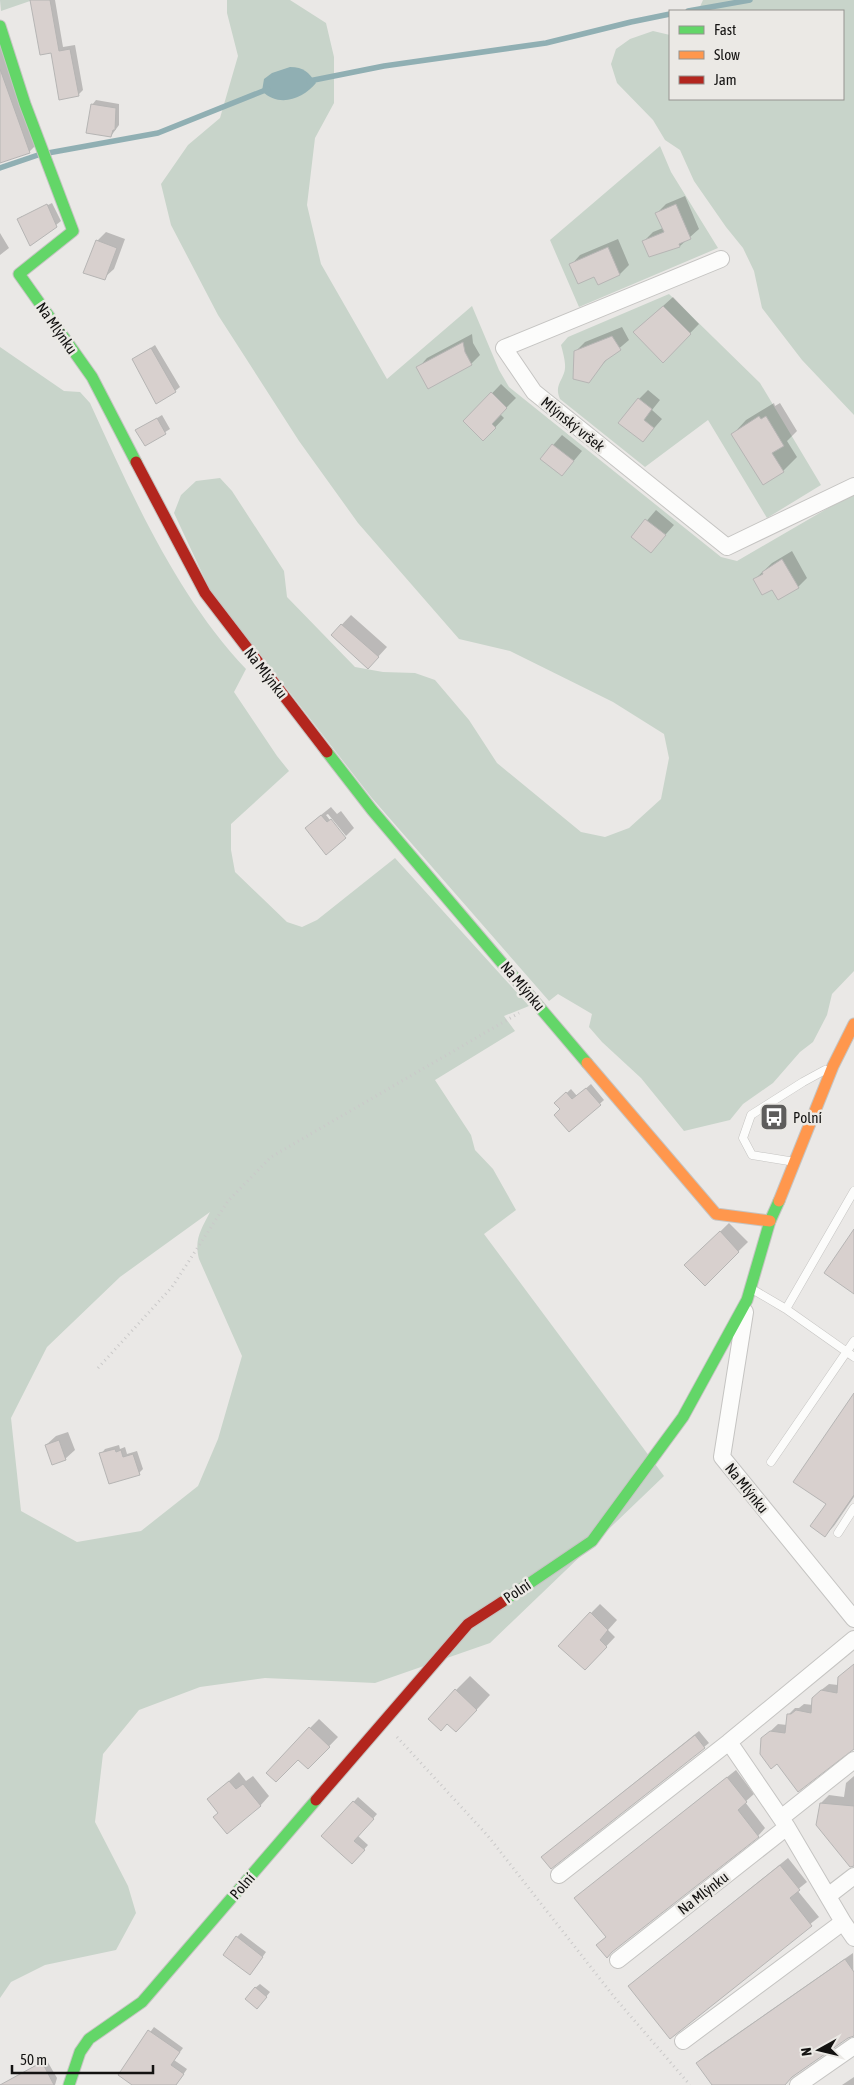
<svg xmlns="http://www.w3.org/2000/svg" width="854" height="2085" font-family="'Asap Condensed',sans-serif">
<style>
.green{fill:#c8d4ca;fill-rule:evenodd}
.water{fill:#90afb3}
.shadow{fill:#0003}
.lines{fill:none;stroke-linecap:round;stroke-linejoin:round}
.stream{stroke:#90afb3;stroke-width:5.5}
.building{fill:#d8d0ce;stroke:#b6b5b4}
.lane-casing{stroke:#c5c4c2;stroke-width:9}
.street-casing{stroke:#c5c4c2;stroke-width:18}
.fast-casing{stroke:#c5c4c2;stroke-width:13}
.slow-casing{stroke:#c5c4c2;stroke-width:13}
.jam-casing{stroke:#c5c4c2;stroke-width:13}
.path{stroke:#cac9c9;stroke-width:3;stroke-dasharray:1 4;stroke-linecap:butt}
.lane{stroke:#fcfcfb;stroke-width:8}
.street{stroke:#fcfcfb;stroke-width:16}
.fast{stroke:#63d668;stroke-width:11}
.slow{stroke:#ff974d;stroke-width:11}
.jam{stroke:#b3261e;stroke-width:11}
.labels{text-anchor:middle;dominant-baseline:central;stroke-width:5;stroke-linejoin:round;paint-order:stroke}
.street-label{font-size:15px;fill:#131211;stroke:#ebe9e5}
.poi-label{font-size:15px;fill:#131211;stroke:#ebe9e5;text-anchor:start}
</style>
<rect width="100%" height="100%" fill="#eae8e6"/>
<path class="green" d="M0,0H33L1,11Z
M227,0H290L326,23L334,57V103L315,138L307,205L321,264L387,379L472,306L499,370L509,387L721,557L737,561L854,493V971L832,994L827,1015L813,1042L800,1052L773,1083L743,1104L730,1120L684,1131L641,1078L602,1042L589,1027L592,1014L558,994L549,1001L371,797L210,590L174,513L181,495L196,481L220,478L232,491L284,571L287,597L355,667L383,672L415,673L435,680L469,720L497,763L581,832L605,837L629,828L661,799L669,758L664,734L613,702L510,651L459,639L358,523L299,441L218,315L171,225L161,184L188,145L220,118L238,56L227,13Z
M703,0H854V415L802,360L762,308L754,271L743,248L726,227L694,181L680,150L665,140L653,120L617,83L611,64L616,49L630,39L653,31L670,35V99H843V11H698Z
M660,146L671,172L718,248L579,307L550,240Z
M669,294L760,383L821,485L767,518L708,420L645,467L560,399C555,387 560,384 564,373C567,365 563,353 561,345L568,337Z
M0,347L64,391L80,392L90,403C132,495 176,595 246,669L234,692L277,756L289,771L231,824V850L235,872L287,922L302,927L317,920L395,858L529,1006L504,1016L515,1031L435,1080L471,1135L475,1150L493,1169L516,1210L484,1234L664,1476L490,1643L375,1683L265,1678L200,1687L139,1710L103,1754L95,1822L128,1886L136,1913L116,1950L45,1965L11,1982L0,1998ZM210,1212C201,1230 194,1239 199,1259L242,1356L218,1439L198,1486L141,1531L77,1542L21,1511L11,1418L47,1347L120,1277Z"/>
<path class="water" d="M290,67C304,67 308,72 316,83C303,99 279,108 262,91L264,79L272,73Z"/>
<path class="shadow" d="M32,0H55L63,47L75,45L83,90L78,95L52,52Z
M0,28L43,138L29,152L0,162Z
M96,100L119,104V125L111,136L92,105Z
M685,196L699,229L680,246L644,241L653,232L663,228L657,213L666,204Z
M52,203L61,221L31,245L18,219L22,216V218Z
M106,232L125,239L114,269L104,278L97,241Z
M0,233L9,248L0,255Z
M618,239L629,265L620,274L595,275L571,265L580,255Z
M673,297L699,324L663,361L644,323Z
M622,327L629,340L609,357L588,381L575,352L585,342Z
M472,334L473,343L480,355L471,364L418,368L427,358Z
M155,345L180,387L175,391L134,359Z
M501,384L516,398L500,414L504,418L483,440L465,421Z
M648,390L660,400L652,410L662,419L643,441L639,399Z
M774,403L775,406L780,403L797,431L787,441L797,457L783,471L733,434L746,420Z
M162,415L170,429L145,445L137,430Z
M562,435L582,451L562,475L541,459Z
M656,510L674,525L651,551L633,537Z
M792,551L807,578L798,587L773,588L755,579L772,563Z
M351,615L387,647L377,658L332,635Z
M331,807L337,814L341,811L354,828L346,836L328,814L326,815L344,838L316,819Z
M591,1084L604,1100L570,1131L561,1109L556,1103L571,1089L577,1096Z
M729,1223L748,1242L705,1284L686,1265Z
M854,1395V1497L834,1526L825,1535L827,1504Z
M68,1432L75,1450L65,1459L46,1445L56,1436Z
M119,1445L120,1449L125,1447L127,1454L137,1451L143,1469L139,1473L101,1454L105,1449Z
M600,1604L617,1620L608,1630L615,1637L585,1669L591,1613Z
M854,1664V1746L762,1739L778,1724L787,1725L788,1715L795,1708H799L804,1704L813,1705L820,1691L829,1684L838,1685Z
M470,1676L490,1695L470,1717L448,1723L456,1690Z
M319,1719L338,1737L308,1768L310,1728Z
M699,1731L709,1743L704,1747L551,1867L547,1853Z
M736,1770L754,1794L745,1802L765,1828L758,1836L598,1945L607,1936L584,1891Z
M239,1772L246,1781L253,1776L269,1796L260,1806L219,1812L209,1799Z
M854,1776V1865L821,1803L829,1795L844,1797L846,1783Z
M358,1797L377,1814L358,1836L368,1845L352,1863L323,1836Z
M788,1858L807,1882L797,1890L819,1917L670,2037L629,1986Z
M241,1933L266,1952L254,1969L237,1937Z
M853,1953L854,2034L848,2037L796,2074L783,2085H714L698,2063L705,2056Z
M260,1984L270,1992L261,2003L255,1988Z
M154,2027L183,2048L174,2060L187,2069L176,2085H134L119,2074Z
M46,2059L57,2078L55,2085H24L19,2076Z
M854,2077V2085H842Z"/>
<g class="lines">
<path class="stream" d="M688,11L750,0
M309,81L384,66L546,43L631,22L670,14
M48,153L158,133L268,89
M0,168L38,155"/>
</g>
<path class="building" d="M30,0H50L59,51L70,49L79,96L59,100L51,53L40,55Z
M0,69L30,153L0,163Z
M91,104L116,108L115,130H113L111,137L86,133Z
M47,204L57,227L30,246L17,219Z
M676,204L691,239L679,244L680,247L649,257L642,241L664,232L655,213Z
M96,240L117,248L105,280L83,273Z
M608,247L620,275L598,285L594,277L578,284L569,264Z
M663,306L691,334L663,363L633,332Z
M612,336L621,350L605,361L589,383L573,379L574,351Z
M463,342L465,352L472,365L428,389L416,367Z
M151,348L176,392L156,404L132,359Z
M491,392L507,408L492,424L496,428L483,441L463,421Z
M638,398L652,409L644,420L654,428L643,442L618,423Z
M759,416L761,419L766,416L784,446L772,453L784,472L763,485L731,434Z
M157,418L166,434L145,446L135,430Z
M552,444L574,461L562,476L540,459Z
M645,519L666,535L651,553L631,537Z
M782,559L799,588L778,600L772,590L762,595L753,579L763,574L762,572Z
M341,624L379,657L368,669L331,635Z
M321,815L327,822L331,819L346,838L326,855L305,828Z
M586,1088L601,1105L569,1132L554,1115L560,1109L554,1103L566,1092L572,1099Z
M854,1229V1294L824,1273Z
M720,1231L739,1252L705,1286L684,1265Z
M854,1393V1495L825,1537L810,1526L826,1504L793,1482Z
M59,1440L66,1460L52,1465L45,1445Z
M115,1449L116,1452L121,1450L123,1457L133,1454L140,1475L109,1484L99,1453Z
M590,1612L608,1630L600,1640L607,1647L585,1670L558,1646Z
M854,1664V1749L798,1792L777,1764L771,1769L760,1754L761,1738L770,1731L785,1733L787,1714H791L796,1710L811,1713L812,1698L821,1690L837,1693L838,1677Z
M455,1689L477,1710L456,1732L447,1724L441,1731L428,1719Z
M309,1727L330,1747L308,1769L298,1760L276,1782L266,1773Z
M695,1735L705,1748L551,1869L541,1857Z
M727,1777L747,1802L738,1810L759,1837L612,1952L607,1958L596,1945L606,1937L574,1898Z
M229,1781L236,1789L243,1784L261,1806L227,1834L213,1817L218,1813L207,1799Z
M353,1801L374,1819L354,1841L365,1850L352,1864L321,1836Z
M820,1803L854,1806V1866L850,1867L816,1825Z
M780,1865L800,1890L790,1898L812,1926L670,2039L628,1986Z
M236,1936L263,1957L250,1975L223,1955Z
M845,1959L854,1972V2036L848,2038L792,2077L785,2085H712L696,2063Z
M255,1987L267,1997L257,2009L245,1999Z
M148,2030L180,2052L171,2065L184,2074L176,2085H132L118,2075Z
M42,2062L54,2085H0Z"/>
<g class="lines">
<defs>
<path id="lane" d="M795,1162L752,1155L743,1138L751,1115L803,1082L825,1070
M752,1289L786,1309L854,1357
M786,1309L854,1191
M771,1462L854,1341
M838,1533L854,1508"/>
<path id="street" d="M721,259L504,348L534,392L727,547L854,486
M745,1312L722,1457L854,1619
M854,1639L729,1742L787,1827L843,1922L854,1938
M781,1818L854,1760
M559,1875L729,1742
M828,1896L854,1876
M618,1960L787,1827
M683,2041L843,1922
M798,2085L854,2046"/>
<path id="fast" d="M0,26L25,104L73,231L19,274L92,377L136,462
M327,752L372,810L587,1063
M502,1602L592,1541L683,1417L747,1300L770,1221L779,1201
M69,2085L80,2052L89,2039L142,2002L316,1800"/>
<path id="slow" d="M587,1063L716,1214L770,1221
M779,1201L833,1066L854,1024"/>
<path id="jam" d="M136,462L205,593L327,752
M316,1800L468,1624L502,1602"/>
</defs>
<use href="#lane" class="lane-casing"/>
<use href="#street" class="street-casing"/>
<use href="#fast" class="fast-casing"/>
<use href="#slow" class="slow-casing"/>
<use href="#jam" class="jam-casing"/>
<path class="path" d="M98,1368L172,1287L228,1201L271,1157L519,1013
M397,1737L488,1836L615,1998L690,2085"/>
<use href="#lane" class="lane"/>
<use href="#street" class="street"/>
<use href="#fast" class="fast"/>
<use href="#slow" class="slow"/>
<use href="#jam" class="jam"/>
</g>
<defs>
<symbol id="bus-square" viewBox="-11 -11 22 22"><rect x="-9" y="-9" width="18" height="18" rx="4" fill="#5e5d5c" stroke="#ebe9e5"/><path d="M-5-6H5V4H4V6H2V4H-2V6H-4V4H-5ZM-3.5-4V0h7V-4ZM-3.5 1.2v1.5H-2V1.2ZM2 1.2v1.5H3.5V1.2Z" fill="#fff"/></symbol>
</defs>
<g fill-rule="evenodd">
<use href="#bus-square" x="758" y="1101" width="32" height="32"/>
</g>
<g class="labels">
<g class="street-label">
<text transform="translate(57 328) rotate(55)">Na Mlýnku</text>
<text transform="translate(573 424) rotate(39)">Mlýnský vršek</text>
<text transform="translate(266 673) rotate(52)">Na Mlýnku</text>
<text transform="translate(523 986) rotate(50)">Na Mlýnku</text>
<text transform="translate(747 1488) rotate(51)">Na Mlýnku</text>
<text transform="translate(517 1591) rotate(-34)">Polní</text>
<text transform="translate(242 1886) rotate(-49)">Polní</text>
<text transform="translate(703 1893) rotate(-38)">Na Mlýnku</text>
</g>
<g class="poi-label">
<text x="793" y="1117">Polní</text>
</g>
</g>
<rect x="669" y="10" width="175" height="90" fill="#ebe9e5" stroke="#959390"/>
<rect x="679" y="26" width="25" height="8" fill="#63d668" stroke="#959390"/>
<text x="714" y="35" font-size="15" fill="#131211">Fast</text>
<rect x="679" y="51" width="25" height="8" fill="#ff974d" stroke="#959390"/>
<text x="714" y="60" font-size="15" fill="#131211">Slow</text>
<rect x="679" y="76" width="25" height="8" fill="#b3261e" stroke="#959390"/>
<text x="714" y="85" font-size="15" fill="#131211">Jam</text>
<g transform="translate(819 2050) rotate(262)" stroke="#ebe9e5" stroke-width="4" paint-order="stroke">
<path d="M0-4L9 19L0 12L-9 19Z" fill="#131211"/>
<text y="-8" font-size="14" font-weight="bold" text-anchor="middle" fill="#131211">N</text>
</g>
<path d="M12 2065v8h141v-8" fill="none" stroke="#131211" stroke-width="2.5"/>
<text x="20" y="2065" font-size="15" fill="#131211" stroke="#ebe9e5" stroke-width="4" paint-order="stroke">50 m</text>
</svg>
